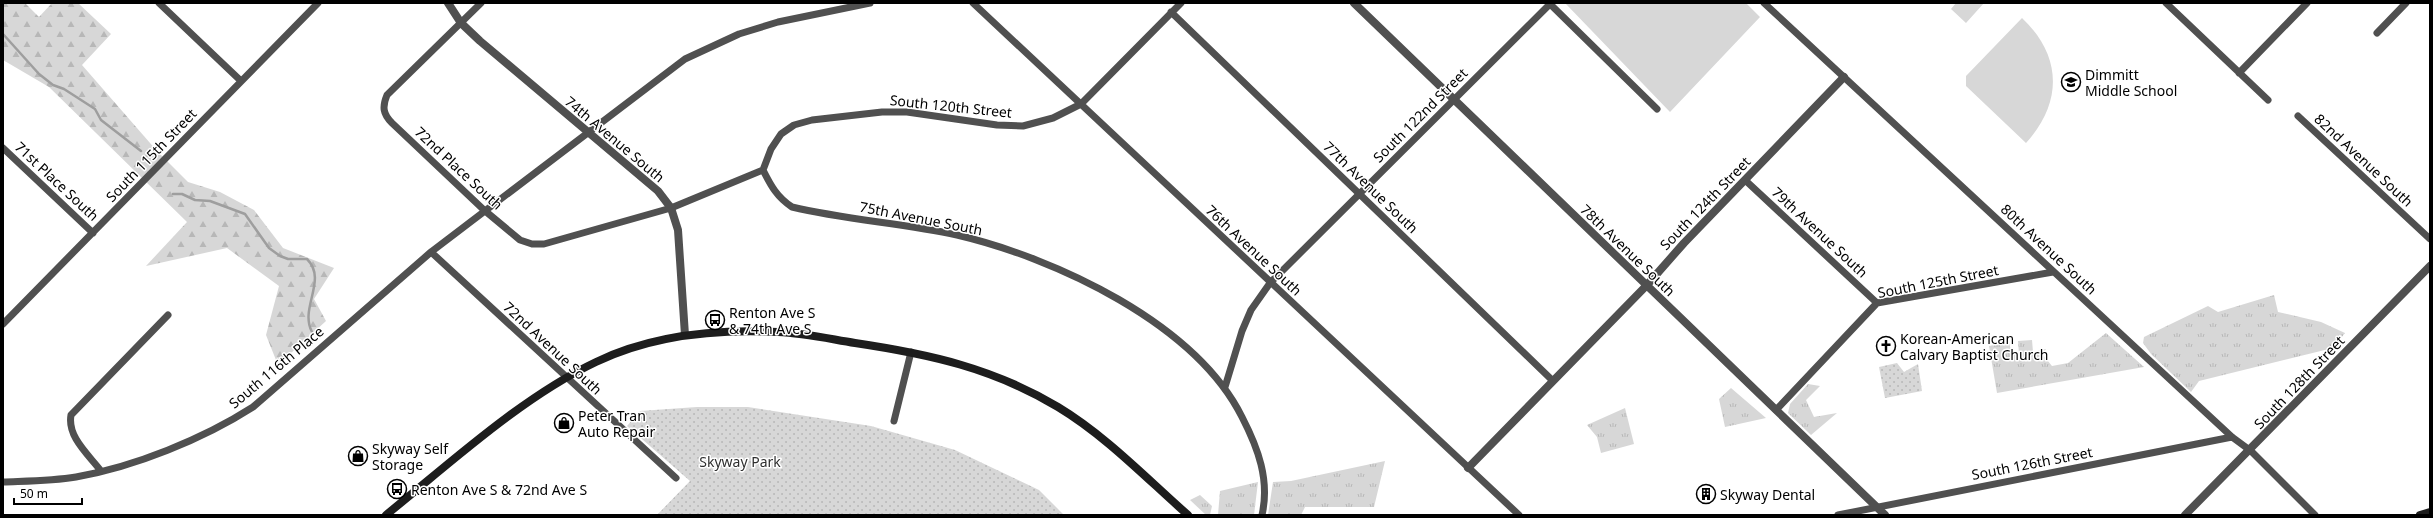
<svg xmlns="http://www.w3.org/2000/svg" width="2433" height="518" font-family="'Noto Sans',sans-serif">
<style>
.grass{fill:url(#grass-tufts)}
.forest{fill:url(#forest-firs)}
.park{fill:url(#park-dots)}
.pitch{fill:#d7d7d7}
.lines{fill:none;stroke-linecap:round;stroke-linejoin:round}
.stream{stroke:#9e9e9e;stroke-width:2.5}
.minor{stroke:#505050;stroke-width:7}
.tertiary{stroke:#505050;stroke-width:8}
.secondary{stroke:#1d1d1d;stroke-width:8}
.labels{text-anchor:middle;dominant-baseline:central;stroke-width:3;stroke-linejoin:round;paint-order:stroke}
.poi-label{font-size:14px;fill:#000;stroke:#fff;text-anchor:start}
.street-label{font-size:14px;fill:#000;stroke:#fff}
.park-label{font-size:14px;fill:#2e2e2e;stroke:#fff}
</style>
<defs>
<pattern id="grass-tufts" width="24" height="20" patternUnits="userSpaceOnUse"><rect width="24" height="20" fill="#d7d7d7"/><path d="M3 7l-1-3M5 7V3M7 7l1-3M15 17l-1-3M17 17v-4M19 17l1-3" fill="none" stroke="#b7b7b7"/></pattern>
<pattern id="forest-firs" width="22" height="20" patternUnits="userSpaceOnUse"><rect width="22" height="20" fill="#d7d7d7"/><path d="M5 1l3.5 6h-7zM16 11l3.5 6h-7z" fill="#b7b7b7"/></pattern>
<pattern id="park-dots" width="8" height="8" patternUnits="userSpaceOnUse"><rect width="8" height="8" fill="#d7d7d7"/><path d="M2 2h.1M6 6h.1" fill="none" stroke="#b7b7b7" stroke-width="1.8" stroke-linecap="round"/></pattern>
</defs>
<rect width="100%" height="100%" fill="#fff"/>
<path class="grass" d="M2274,295L2278,312L2321,322L2345,333L2333,348L2199,381L2191,392L2151,354L2143,343L2144,337L2208,306L2218,312Z
M2106,333L2144,367L1997,393L1989,346L2009,342L2012,355L2019,354L2018,341L2032,340L2033,352L2046,349L2043,355L2052,366L2068,363Z
M1808,384L1820,386L1806,400L1814,417L1837,413L1811,435L1788,413L1790,404Z
M1731,388L1766,418L1725,427L1719,399Z
M1625,408L1634,444L1601,453L1597,437L1587,425Z
M1385,461L1374,507H1305L1301,515H1268L1273,482L1291,481Z
M1258,482L1254,515H1218L1220,491Z
M1200,495L1212,506L1210,515H1206L1190,500Z"/>
<path class="forest" d="M3,3H25L39,17L52,3H78L111,34L82,65L157,151L188,182L220,192L254,210L283,248L334,268L314,299L326,321L278,365L266,335L279,286L227,248L146,266L187,222L49,87L3,60Z"/>
<path class="park" d="M1897,363L1904,372L1918,364L1922,391L1885,398L1879,367Z
M697,407H748L871,426L955,450L1039,490L1064,515H657L690,481L627,426L640,411Z"/>
<path class="pitch" d="M1565,3H1746L1760,17L1670,112Z
M1956,3H1984L1966,23L1951,9Z
M2022,18C2062,56 2063,102 2026,143L1966,86V76Z"/>
<g class="lines">
<path class="stream" d="M3,34L39,74L53,85L64,89L95,109L101,120L141,151
M173,194H182L195,200L210,201L245,214L269,248L280,256L288,259H307C328,280 299,308 312,332"/>
<path class="minor" d="M159,3L241,81
M481,3L387,95C382,107 383,114 392,123L484,210L520,240L532,244H544L671,208L763,170L771,149L781,134L794,125L812,120L882,112H907L997,125L1023,126L1053,118L1081,104L1181,3
M973,3L1519,515
M1549,3L1657,109
M1764,3L2232,437L2251,451L2315,515
M2166,3L2268,100
M1171,12L1552,380
M2377,33L2406,3
M2239,73L2307,3
M2298,116L2430,239
M3,148L93,233
M763,170C771,186 777,197 792,207C846,220 903,223 957,235C1055,258 1195,323 1242,417C1258,448 1270,480 1262,515
M1745,180L1877,303
M431,252L676,478
M3,324L318,3
M1225,387L1242,331L1251,310L1270,283L1551,3
M1776,410L1877,303L2053,272
M894,421L911,352
M101,471C89,455 67,437 71,415L168,315
M3,482C27,481 52,481 76,477C134,467 203,439 253,407L431,252L685,59L739,34L778,22L870,3
M1838,515L2232,437"/>
<path class="tertiary" d="M448,3L461,23L480,41L658,191L671,208L678,230L685,335
M1354,3L1885,515
M1468,468L1647,285L1684,243L1844,77
M2185,515L2430,266"/>
<path class="secondary" d="M386,515C449,464 522,397 596,362C652,335 717,329 778,332C804,333 830,339 855,343C929,354 993,368 1058,407C1106,436 1146,478 1188,515
M2420,515L2430,512"/>
</g>
<defs>
<symbol id="school-ring" viewBox="-11 -11 22 22"><circle r="9.5" fill="#fff" stroke="#000" stroke-width="1.5"/><path d="M0-5L7-2L0 1L-7-2ZM-4 1L0 2.5L4 1V4Q0 6-4 4Z" fill="#000"/></symbol>
<symbol id="bus-ring" viewBox="-11 -11 22 22"><circle r="9.5" fill="#fff" stroke="#000" stroke-width="1.5"/><path d="M-5-6H5V4H4V6H2V4H-2V6H-4V4H-5ZM-3.5-4V0h7V-4ZM-3.5 1.2v1.5H-2V1.2ZM2 1.2v1.5H3.5V1.2Z" fill="#000"/></symbol>
<symbol id="church-ring" viewBox="-11 -11 22 22"><circle r="9.5" fill="#fff" stroke="#000" stroke-width="1.5"/><path d="M-1.2-6h2.4v3.5h3.3v2.4h-3.3V6h-2.4V-.1h-3.3v-2.4h3.3Z" fill="#000"/></symbol>
<symbol id="shop-ring" viewBox="-11 -11 22 22"><circle r="9.5" fill="#fff" stroke="#000" stroke-width="1.5"/><path d="M-5-2.5h2.3a2.7 3.5 0 0 1 5.4 0H5L5.5 6h-11ZM-1.5-2.5h3a1.5 2.3 0 0 0-3 0Z" fill="#000"/></symbol>
<symbol id="building-ring" viewBox="-11 -11 22 22"><circle r="9.5" fill="#fff" stroke="#000" stroke-width="1.5"/><path d="M-4-6H4V6H1V3H-1V6H-4ZM-2.5-4.3h1.7v1.8h-1.7ZM.8-4.3h1.7v1.8H.8ZM-2.5-1h1.7V.8h-1.7ZM.8-1h1.7V.8H.8Z" fill="#000"/></symbol>
</defs>
<g fill-rule="evenodd">
<use href="#school-ring" x="2060" y="71" width="22" height="22"/>
<use href="#bus-ring" x="704" y="309" width="22" height="22"/>
<use href="#church-ring" x="1875" y="335" width="22" height="22"/>
<use href="#shop-ring" x="553" y="412" width="22" height="22"/>
<use href="#shop-ring" x="347" y="445" width="22" height="22"/>
<use href="#bus-ring" x="386" y="478" width="22" height="22"/>
<use href="#building-ring" x="1695" y="483" width="22" height="22"/>
</g>
<g class="labels">
<g class="poi-label">
<text x="2085" y="74">Dimmitt<tspan x="2085" dy="16">Middle School</tspan></text>
<text x="729" y="312">Renton Ave S<tspan x="729" dy="16">&amp; 74th Ave S</tspan></text>
<text x="1900" y="338">Korean-American<tspan x="1900" dy="16">Calvary Baptist Church</tspan></text>
<text x="578" y="415">Peter Tran<tspan x="578" dy="16">Auto Repair</tspan></text>
<text x="372" y="448">Skyway Self<tspan x="372" dy="16">Storage</tspan></text>
<text x="411" y="489">Renton Ave S &amp; 72nd Ave S</text>
<text x="1720" y="494">Skyway Dental</text>
</g>
<g class="street-label">
<text transform="translate(951 106) rotate(6)">South 120th Street</text>
<text transform="translate(1420 115) rotate(-45)">South 122nd Street</text>
<text transform="translate(615 139) rotate(40)">74th Avenue South</text>
<text transform="translate(151 155) rotate(-46)">South 115th Street</text>
<text transform="translate(2364 160) rotate(43)">82nd Avenue South</text>
<text transform="translate(459 168) rotate(43)">72nd Place South</text>
<text transform="translate(57 181) rotate(43)">71st Place South</text>
<text transform="translate(1371 187) rotate(44)">77th Avenue South</text>
<text transform="translate(1705 203) rotate(-46)">South 124th Street</text>
<text transform="translate(921 218) rotate(11)">75th Avenue South</text>
<text transform="translate(1820 232) rotate(43)">79th Avenue South</text>
<text transform="translate(2049 249) rotate(43)">80th Avenue South</text>
<text transform="translate(1254 250) rotate(43)">76th Avenue South</text>
<text transform="translate(1628 250) rotate(44)">78th Avenue South</text>
<text transform="translate(1938 281) rotate(-11)">South 125th Street</text>
<text transform="translate(553 348) rotate(43)">72nd Avenue South</text>
<text transform="translate(276 367) rotate(-40)">South 116th Place</text>
<text transform="translate(2299 382) rotate(-46)">South 128th Street</text>
<text transform="translate(2032 463) rotate(-11)">South 126th Street</text>
</g>
<g class="park-label">
<text x="740" y="461">Skyway Park</text>
</g>
</g>
<rect width="2433" height="518" fill="none" stroke="#000000" stroke-width="8"/>
<path d="M14 498v6h68v-6" fill="none" stroke="#000000" stroke-width="2"/>
<text x="20" y="498" font-size="12" fill="#000000" stroke="#ffffff" stroke-width="3" paint-order="stroke">50 m</text>
</svg>
